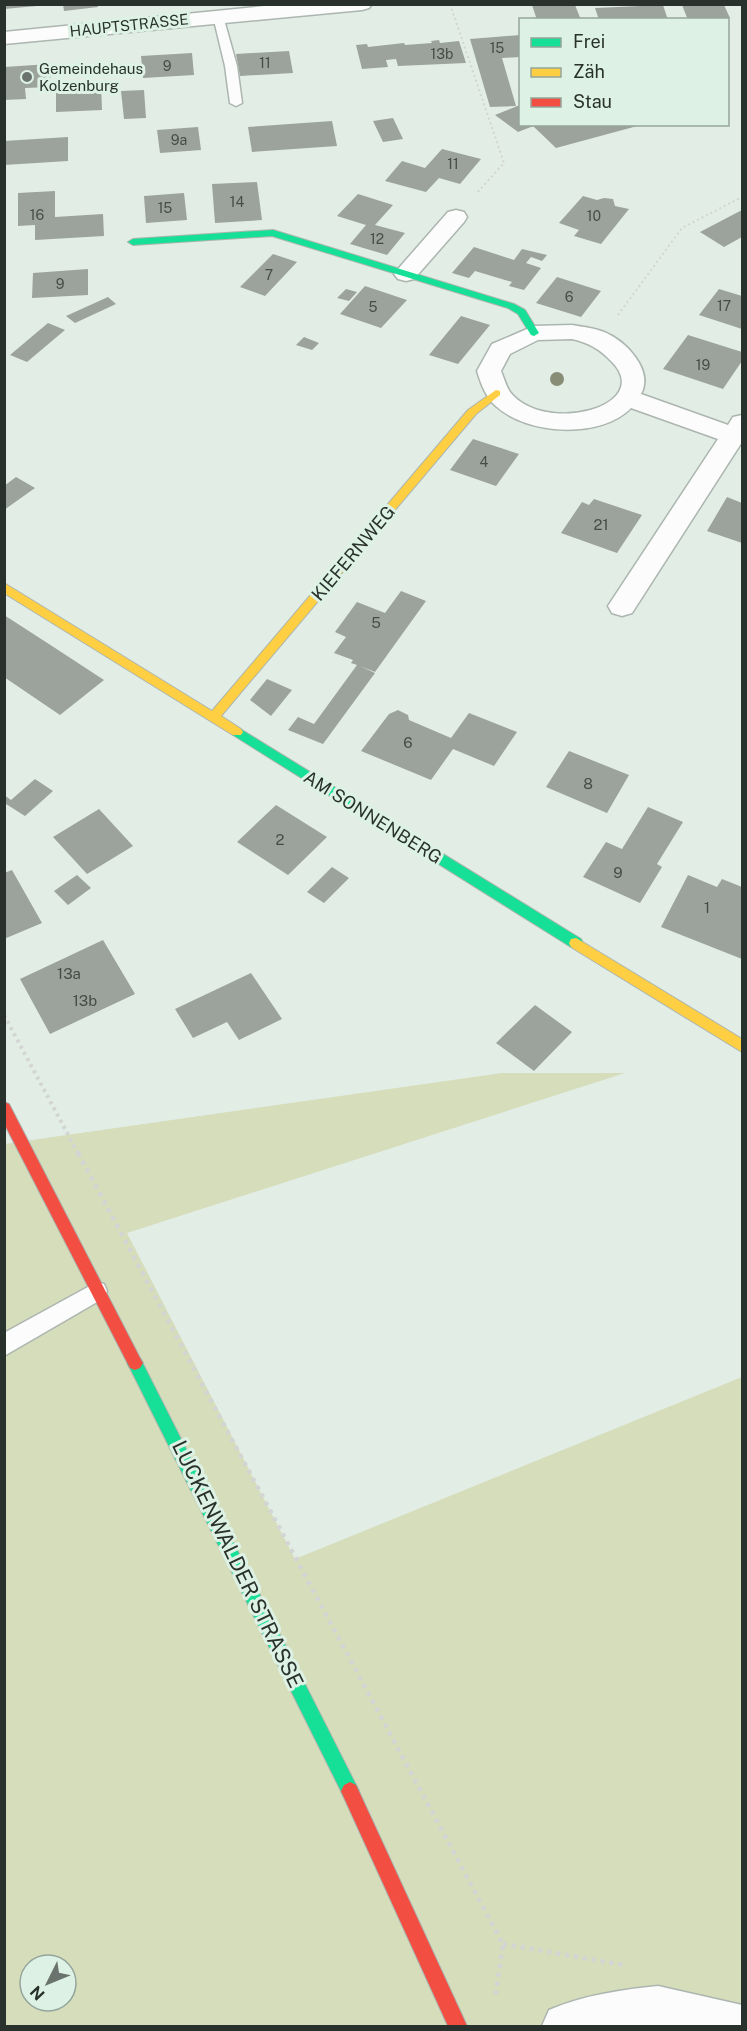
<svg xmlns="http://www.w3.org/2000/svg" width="747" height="2031" font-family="'Public Sans',sans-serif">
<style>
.green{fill:#d6ddba;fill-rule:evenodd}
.building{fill:#9ca29c}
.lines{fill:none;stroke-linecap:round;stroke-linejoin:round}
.lane-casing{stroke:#acb5b0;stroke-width:3}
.street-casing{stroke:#acb5b0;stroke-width:3}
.fast-casing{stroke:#acb5b0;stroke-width:2}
.slow-casing{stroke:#acb5b0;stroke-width:2}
.jam-casing{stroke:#acb5b0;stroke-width:2}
.path-far2{stroke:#d2d5d3;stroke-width:2;stroke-dasharray:2 3;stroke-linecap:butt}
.path-far1{stroke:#d2d5d3;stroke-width:4;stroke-dasharray:3 4;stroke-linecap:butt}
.path{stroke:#d2d5d3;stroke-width:4.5;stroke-dasharray:4 5;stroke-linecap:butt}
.lane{fill:#fbfcfb;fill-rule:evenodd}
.street{fill:#fbfcfb;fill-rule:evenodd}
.fast{fill:#16e098;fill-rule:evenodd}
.slow{fill:#ffcf43;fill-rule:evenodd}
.jam{fill:#f24e42;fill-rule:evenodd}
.tree{fill:#888e75}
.poi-dot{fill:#6a736d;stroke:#ddf2e5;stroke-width:2}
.labels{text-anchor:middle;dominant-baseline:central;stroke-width:6;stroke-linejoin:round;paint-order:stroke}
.far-number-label{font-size:14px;fill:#464d48}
.far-street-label{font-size:15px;fill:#29312c;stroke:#ddf2e5}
.far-poi-label{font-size:15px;fill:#29312c;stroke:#ddf2e5;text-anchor:start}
.number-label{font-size:15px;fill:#464d48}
.street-label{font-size:18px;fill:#29312c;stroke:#ddf2e5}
.near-street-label{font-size:21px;fill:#29312c;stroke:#ddf2e5}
</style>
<rect width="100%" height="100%" fill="#e2ede6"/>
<path class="green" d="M502,1073H625L127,1233L295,1559L742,1377V2026H5L4,1144ZM30,1965H66V2001H30Z"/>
<path class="building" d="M4,4H37V6L4,9Z
M63,4H97L98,7L64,11Z
M532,5H575L581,20H537Z
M663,5L668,20H599L595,8Z
M682,5H724L730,18L688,20Z
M520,35V57L502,58L516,106L490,107L470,39Z
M439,40L440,43L459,41L466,63L398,66L396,59L386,60L388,67L362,69L356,45L367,44L368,47L404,43L405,45L432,43L431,41Z
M289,51L293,73L240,76L236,54Z
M192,53L194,75L143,78L141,56Z
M50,64L51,87L25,88L26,99L4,100V67Z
M101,83L102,110L56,112V86Z
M144,90L146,118L124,119L121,91Z
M520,105V124L536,125L518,132L495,115Z
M393,118L403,139L383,142L373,121Z
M332,121L337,146L252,152L248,127Z
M539,124H641V125L556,148L533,126Z
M198,127L201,150L160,153L157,130Z
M68,137V161L4,165V141Z
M442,149L481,159L460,184L439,178L426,192L385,181L402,161L425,168Z
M257,182L262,220L215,223L212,184Z
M55,191V217L103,214L104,236L35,240V225L18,226V193Z
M184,193L187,220L146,223L144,196Z
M358,194L393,205L375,225L405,233L387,255L350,244L366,225L337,216Z
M583,196L597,200L604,198L613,199L615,206L629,209L601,244L574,236L579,230L559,223Z
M742,210V237L724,247L700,232Z
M474,247L514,260L522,249L547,255L542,261L531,257L526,263L541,268L524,290L509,286L512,282L475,271L469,278L452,273Z
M273,254L297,262L265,296L240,287Z
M88,269V295L32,298L33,273Z
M557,277L601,291L581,317L536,303Z
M365,286L407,300L381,328L340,314Z
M346,289L357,292L349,301L337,298Z
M719,289L742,296V329L699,315Z
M108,297L116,304L75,323L66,316Z
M461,316L490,325L458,364L429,355Z
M48,323L65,330L27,362L10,355Z
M688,335L742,352V361L723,389L663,369Z
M304,337L319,343L312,350L296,345Z
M473,439L519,454L496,486L450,470Z
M16,477L35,488L4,510V486Z
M727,497L742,503V543L707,531Z
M594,499L642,515L617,553L561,533L582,502L589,505Z
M401,591L426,601L375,672L360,666L375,673L323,744L288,730L298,717L314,724L357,665L351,663L353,660L334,653L346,637L335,632L357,602L385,613Z
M4,615L52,646L104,680L60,715L4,677Z
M267,679L292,690L271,716L250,700Z
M398,710L408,715L409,720L451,738L469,713L517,732L494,766L453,749L431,780L361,751L389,714Z
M569,751L629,775L607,813L546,787Z
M35,779L53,791L25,816L6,804L4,806V795L11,800Z
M276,805L327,837L288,875L237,842Z
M648,807L683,822L657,864L662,867L640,903L583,877L606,842L622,849Z
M99,809L133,846L87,874L53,837Z
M332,867L349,878L324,903L307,892Z
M12,870L42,923L4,939V873Z
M77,875L91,888L68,905L54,891Z
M688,875L717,887L722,879L742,887V959L661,927Z
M103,940L135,994L50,1034L20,979Z
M251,973L282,1019L239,1040L227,1022L193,1038L175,1009Z
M535,1005L572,1032L534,1071L496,1043Z"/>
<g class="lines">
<defs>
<path id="lane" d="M218,13L223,16L237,66L242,103L236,106L230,103L225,66L213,16Z
M97,1282L104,1284L107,1291L104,1298L4,1356V1333Z"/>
<path id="street" d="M285,4H372L369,8L362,10L4,44V32Z
M456,210L464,212L467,217L464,222L414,279L406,281L398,279L394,274L398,269L448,212Z
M572,325C583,327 594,328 604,332C626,341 654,370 641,394L728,425L733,417L742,415V442L632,613L622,616L612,613L608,606L718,439L631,408C601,439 528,435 497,407C486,398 481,384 477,371L492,344L534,326ZM572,339C589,343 600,349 612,362C655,406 545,436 510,392C506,386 504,378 501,371L510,354L538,340Z
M658,1986L742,2005V2026H542L549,2010C584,1995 620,1990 658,1986Z"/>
<path id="fast" d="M273,230L514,304L525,310L539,333L534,336L531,335L518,314L508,308L272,236L133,245L128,242L133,239Z
M237,727L581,939L583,943L581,947H571L233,735L231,732Z
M135,1356L140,1358L356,1785L359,1791L356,1797L350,1800L344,1797L130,1368L127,1363L130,1358Z"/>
<path id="slow" d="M496,390L500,391V395L476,414L221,716L241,729L243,732L241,735H233L4,593V583L212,711L468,410Z
M576,938L742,1039V1052L571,947L569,943L571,939Z"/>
<path id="jam" d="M4,1102L9,1104L140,1358L143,1363L140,1368L135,1370L130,1368L4,1123Z
M350,1782L356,1785L467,2026H448L341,1791L344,1785Z"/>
</defs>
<use href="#lane" class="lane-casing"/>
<use href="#street" class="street-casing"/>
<use href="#fast" class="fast-casing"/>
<use href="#slow" class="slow-casing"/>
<use href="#jam" class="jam-casing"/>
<path class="path-far2" d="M450,4L504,163L476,194
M618,315L682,228L742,197"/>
<path class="path-far1" d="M4,1015L79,1155"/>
<path class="path" d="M78,1153L503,1944L495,1999
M503,1944L624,1965"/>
<use href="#lane" class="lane"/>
<use href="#street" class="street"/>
<use href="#fast" class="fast"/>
<use href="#slow" class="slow"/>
<use href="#jam" class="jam"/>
</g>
<circle class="tree" cx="557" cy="379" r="7"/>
<circle class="poi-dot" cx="27" cy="77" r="6"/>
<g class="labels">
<g class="far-number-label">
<text x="497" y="48">15</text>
<text x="442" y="54">13b</text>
<text x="265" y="63">11</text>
<text x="167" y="66">9</text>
<text x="179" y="140">9a</text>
<text x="453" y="164">11</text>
<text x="237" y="202">14</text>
<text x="165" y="208">15</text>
<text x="37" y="215">16</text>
<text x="594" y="216">10</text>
<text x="377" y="239">12</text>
<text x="269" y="275">7</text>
<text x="60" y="284">9</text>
<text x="569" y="297">6</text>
<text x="724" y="306">17</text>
<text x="373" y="307">5</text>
<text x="703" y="365">19</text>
<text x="484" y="462">4</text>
</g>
<g class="far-street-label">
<text transform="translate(129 25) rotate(-6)">HAUPTSTRASSE</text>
</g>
<g class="far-poi-label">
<text x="39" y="68">Gemeindehaus<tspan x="39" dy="17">Kolzenburg</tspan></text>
</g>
<g class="number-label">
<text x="601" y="524">21</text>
<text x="376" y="622">5</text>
<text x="408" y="742">6</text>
<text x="588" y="783">8</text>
<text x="280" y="839">2</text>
<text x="618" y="872">9</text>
<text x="707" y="907">1</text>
<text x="69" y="973">13a</text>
<text x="85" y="1000">13b</text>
</g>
<g class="street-label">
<text transform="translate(353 553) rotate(-50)">KIEFERNWEG</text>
<text transform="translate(373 817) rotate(32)">AM SONNENBERG</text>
</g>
<g class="near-street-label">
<text transform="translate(238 1564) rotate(64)">LUCKENWALDER STRASSE</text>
</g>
</g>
<rect width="747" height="2031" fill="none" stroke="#29312c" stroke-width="12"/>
<rect x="519" y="18" width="210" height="108" fill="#ddf2e5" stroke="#95a59b" stroke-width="1.5"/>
<rect x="531" y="38" width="30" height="9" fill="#16e098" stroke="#95a59b" stroke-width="1.5"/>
<text x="573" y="48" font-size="18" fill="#29312c">Frei</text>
<rect x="531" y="68" width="30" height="9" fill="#ffcf43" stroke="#95a59b" stroke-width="1.5"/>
<text x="573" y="78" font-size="18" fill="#29312c">Zäh</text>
<rect x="531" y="98" width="30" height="9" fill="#f24e42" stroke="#95a59b" stroke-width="1.5"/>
<text x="573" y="108" font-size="18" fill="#29312c">Stau</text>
<g transform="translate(48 1983) rotate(227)"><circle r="28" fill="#ddf2e5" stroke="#95a59b" stroke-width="1.5"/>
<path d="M0-4.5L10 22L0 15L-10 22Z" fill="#6a736d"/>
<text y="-9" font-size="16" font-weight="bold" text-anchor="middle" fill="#29312c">N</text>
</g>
</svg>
